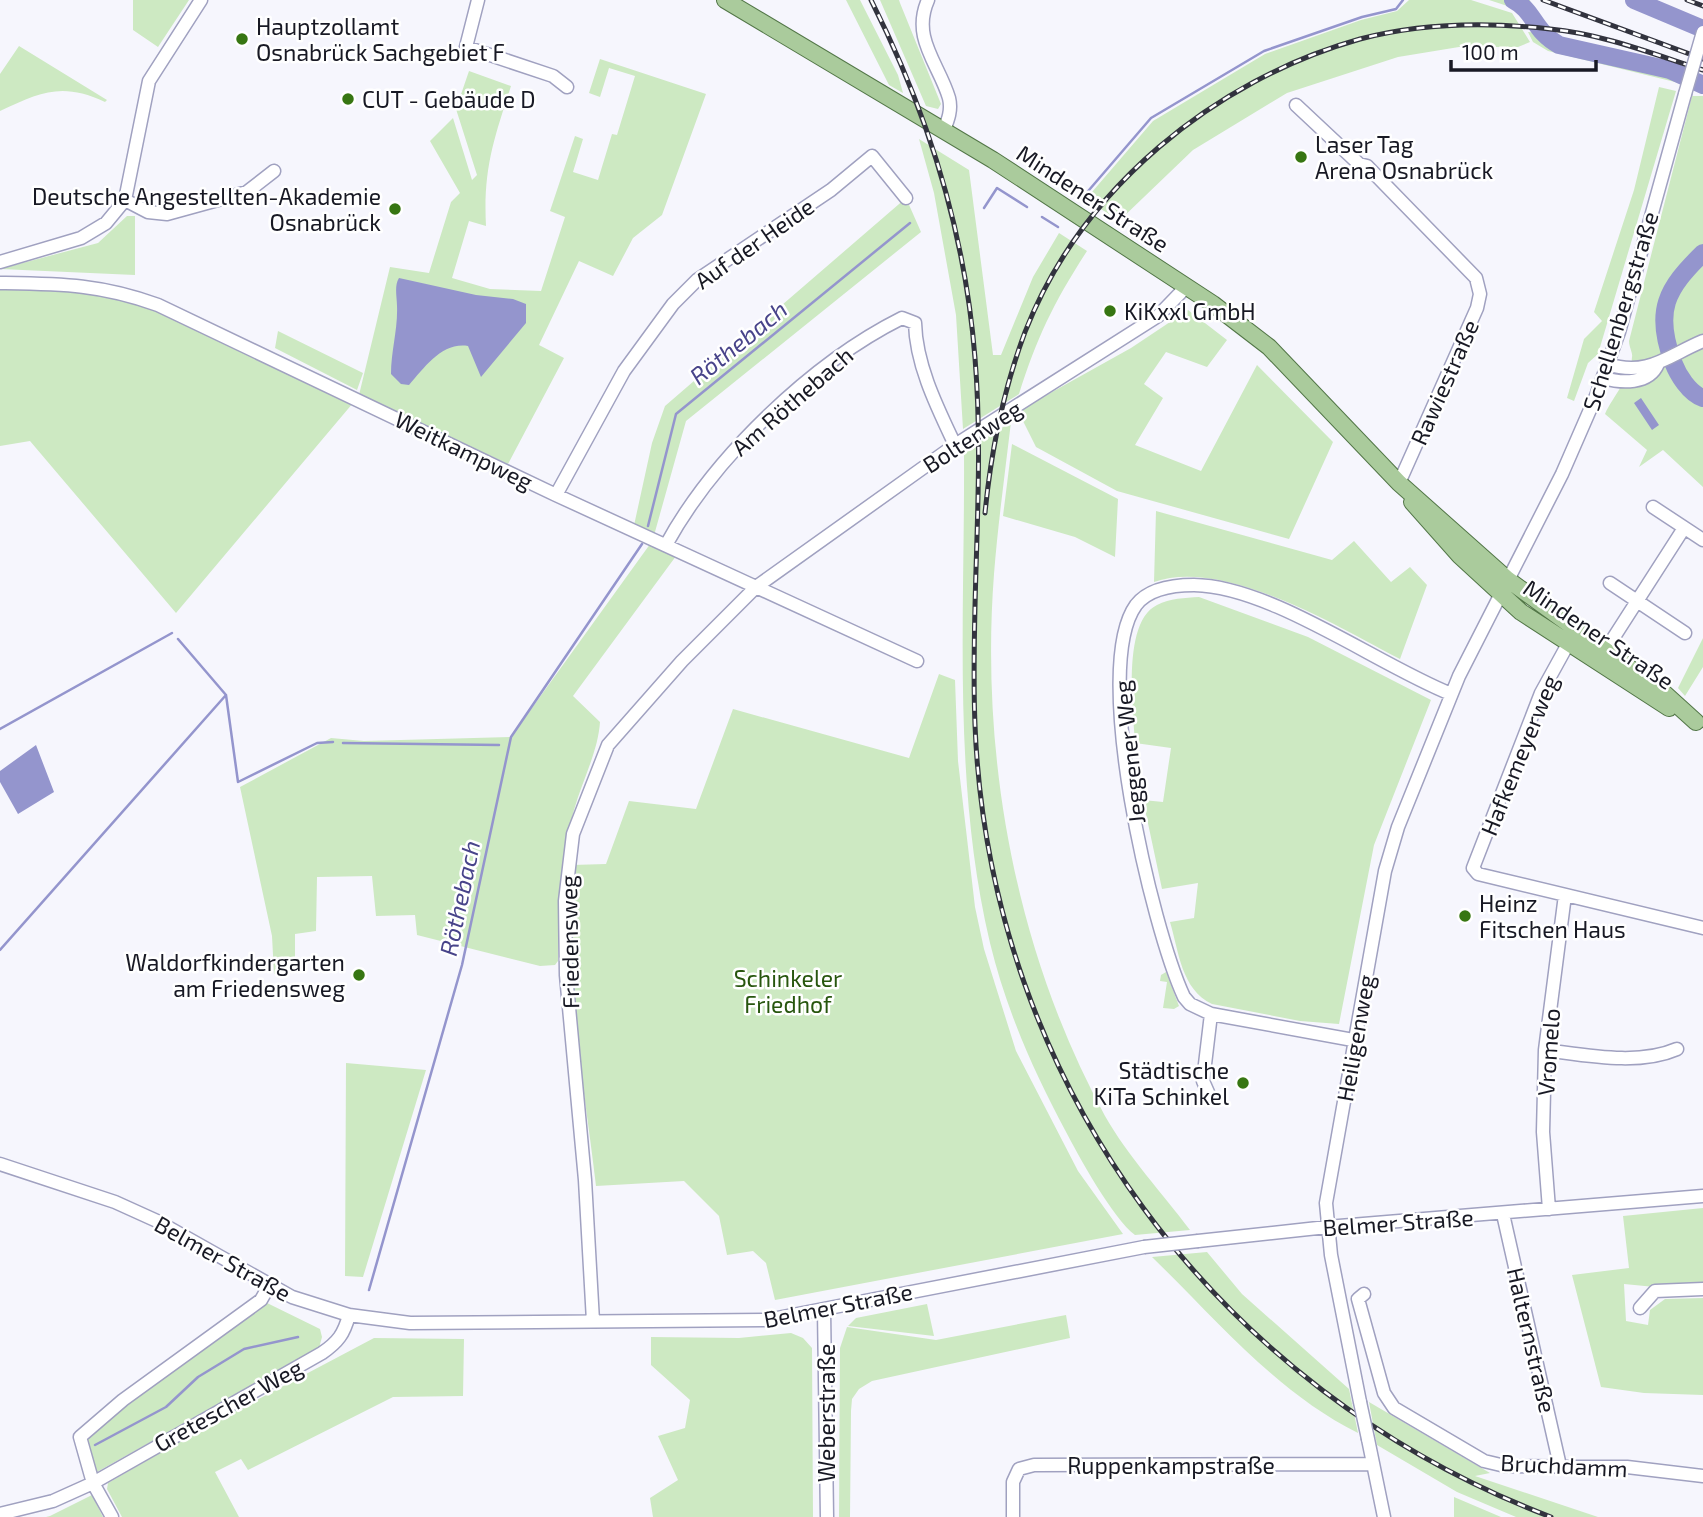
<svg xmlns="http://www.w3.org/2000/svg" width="1703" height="1517" font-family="'Exo 2',sans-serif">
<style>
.green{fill:#cde9c2}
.water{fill:#9495cd}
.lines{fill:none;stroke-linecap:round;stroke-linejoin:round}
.stream{stroke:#9495cd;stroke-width:2.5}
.river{stroke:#9495cd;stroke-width:18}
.minor-casing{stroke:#a0a1c0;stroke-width:15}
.major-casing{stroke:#527647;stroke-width:18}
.minor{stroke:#fff;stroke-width:12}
.major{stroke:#aacb9c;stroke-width:16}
.rail-casing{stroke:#32333e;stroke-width:5}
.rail{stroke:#fff;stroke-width:2.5;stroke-dasharray:8;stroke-linecap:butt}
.minor-bridge-casing{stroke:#a0a1c0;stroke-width:15;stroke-linecap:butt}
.minor-bridge{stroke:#fff;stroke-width:12}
.poi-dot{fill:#377612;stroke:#fff;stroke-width:2.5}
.labels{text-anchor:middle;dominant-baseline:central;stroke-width:5;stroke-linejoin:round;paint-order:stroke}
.poi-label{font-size:23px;fill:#181924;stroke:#fff;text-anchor:start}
.street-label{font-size:23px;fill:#181924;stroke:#fff}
.park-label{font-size:23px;fill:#27560e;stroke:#fff}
.water-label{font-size:24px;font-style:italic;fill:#48448a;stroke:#fff}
</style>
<rect width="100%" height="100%" fill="#f6f6fd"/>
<path class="green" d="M133,0H189L158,47L133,30Z
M846,0H860L898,75L903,93L889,85Z
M880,0H899L900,3L941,104L938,109L926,106Z
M1409,0H1471L1512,13L1530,42L1518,47H1459L1398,57L1287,93L1193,150L1119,221L1086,199L1153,121L1265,54L1361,20L1397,11Z
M1489,0H1530L1532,14Z
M1528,32L1541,33L1559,45L1682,75L1679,83L1548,51L1533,42Z
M19,46L107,100L105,102C62,82 41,92 0,111V74Z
M600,59L706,94L662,215L633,238L613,276L579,261L539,345L564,358L508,464L359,395L390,267L429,273L451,202L460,193L430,141L453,118L472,180L477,175L456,109L469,71L511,86C494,139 483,169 486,226L469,221L452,278L490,289L541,291L565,217L550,211L575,136L583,139L573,172L598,180L612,134L617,135L635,76L609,68L600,97L589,93Z
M1659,87L1676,91L1598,354L1588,363L1574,401L1567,398L1584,339L1602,321L1594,312L1634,190Z
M1692,96H1703V487L1663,450L1639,467L1647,450L1605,414C1613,396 1631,378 1632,357C1633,353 1629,347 1629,341Z
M919,139L969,170L993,355H1001L1033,277L1059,233L1087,251C1054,302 1037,337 1019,394L963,429L956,315L934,193Z
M906,198L921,232L686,421L653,539L679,552L573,696L600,722C598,752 582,781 574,810C560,859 559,910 558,961L555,965L540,966L417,935L415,915L376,916L372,876L317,877L316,931L295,934V966L274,974L272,936L240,787L331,738L364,741L511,737L653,540L633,530L652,443L665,406Z
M127,216H135V275L0,269L98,243Z
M0,286L117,291L353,403L176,613L30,441L0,446Z
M1188,310L1227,340L1207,367L1166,352L1144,384L1163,398L1135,445L1201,471L1257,365L1333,442L1289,539L1117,491L1036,447L1018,411L1131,348Z
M278,331L363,373L357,390L275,348Z
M1011,422C1005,473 998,523 994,574C980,758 1016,953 1105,1116C1127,1155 1163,1194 1190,1230L1135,1235C1113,1219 1078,1155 1065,1130C1033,1070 1006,1009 990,943C952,782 965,616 964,452Z
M1012,444L1118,499L1115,557L1075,537L1003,516Z
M1156,511L1332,560L1354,541L1391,582L1410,567L1427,585L1400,659C1339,627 1223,557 1154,582Z
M1199,597L1308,637L1431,700L1374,845L1339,1024L1300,1021L1212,1004C1181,989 1179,952 1170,922L1194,918L1198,883L1162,889L1143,800L1163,802L1171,748L1135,743C1133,709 1122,622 1157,605C1170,598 1185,598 1199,597Z
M1703,638V667L1685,696L1678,688Z
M939,674L955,680L958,761L975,907L984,949L1016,1051L1078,1171L1123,1234L775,1300L766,1263L753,1251L727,1255L719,1216L684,1181L596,1186C584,1081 562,971 572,865L606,864L629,801L696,809L733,709L909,758Z
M1166,972L1179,1006L1174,1009L1163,1008L1167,982L1160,981L1161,975Z
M346,1063L426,1070L363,1277L345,1276Z
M1703,1208V1283L1655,1287L1624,1284L1626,1321L1648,1325L1650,1310L1665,1299L1703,1298V1395L1644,1393L1601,1387L1572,1275L1629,1268L1623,1216Z
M1207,1252L1242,1294L1349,1389L1358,1433C1277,1393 1216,1319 1152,1257Z
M265,1302L320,1329L322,1337L319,1348L95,1473L84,1438L127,1403Z
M927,1304L934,1336L848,1326L856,1318Z
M1066,1315L1070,1338L872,1381L859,1389L852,1399L851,1411L850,1517H839L840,1348L847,1327L936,1340Z
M791,1333L803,1338L812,1348L813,1517H653L650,1498L678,1480L658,1436L685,1428L690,1400L651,1365V1337L739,1338Z
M374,1338L464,1339L463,1396L393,1397L248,1470L241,1459L215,1472L239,1517H122L107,1489L108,1483L191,1435Z
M1369,1402L1490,1473L1475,1476L1598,1517H1516L1457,1492L1377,1445Z
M92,1495L103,1517H46L50,1516Z
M1454,1497L1501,1517H1454Z"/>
<path class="water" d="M399,278L476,295L513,299L526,304V323L481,377L468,346C442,342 425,367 409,385L401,384L391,374C391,351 398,329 397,306C397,297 394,286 399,278Z
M1641,398L1659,425L1652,430L1634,403Z
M36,745L54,792L18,814L0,782V771Z"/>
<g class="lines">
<path class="stream" d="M1083,197L1151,118L1264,51L1362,17L1396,9L1403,0
M984,208L997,188L1027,207
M1042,217L1058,227
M648,526L676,414L910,223
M178,639L226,695
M0,729L172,633
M343,743L499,745
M0,950L226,695L238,782L317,743L333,742
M369,1290L462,965L511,737L642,544
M95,1445L166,1407L198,1377L244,1349L298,1337"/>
<path class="river" d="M1513,0C1535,11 1533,31 1559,45L1670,70L1703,85
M1634,0L1703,29
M1703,253C1666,289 1654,311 1673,362C1678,375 1689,393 1703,398"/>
<defs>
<path id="minor" d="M478,0L466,47L553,76L567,87
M928,0C911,38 939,64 949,98C952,110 948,120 944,130
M1296,105L1359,164L1367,166L1476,278L1480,294L1477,308L1399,483
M125,200L148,212L167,214L247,192L274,171
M0,262L81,238L106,223L125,200L149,81L201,0
M0,283C61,284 100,284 158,305L556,495L917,661
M1607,364C1648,377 1667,356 1703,341
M1603,378C1621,383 1649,385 1658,364
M556,495L624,371L673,304L697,280L831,190L872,156L906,198
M1653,507L1703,540
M666,545C714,457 812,363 902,318L915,323C916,365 937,407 955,445
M1610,583L1685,633
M1568,644L1541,693L1473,868L1478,874L1703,928
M1599,653L1605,651L1684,528
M1353,1040L1211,1014L1190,1004L1184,997C1152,928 1090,668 1136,605C1149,588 1174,585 1194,585C1271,586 1378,665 1451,694
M1545,1050C1586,1055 1638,1066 1677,1049
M1210,1097L1203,1081L1211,1014
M0,1164L115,1202L157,1221L292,1297L349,1315L410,1323L767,1320L1144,1247
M1549,1209L1543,1132L1545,1050L1565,895
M1503,1214L1560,1466
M1198,1241L1327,1227L1703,1196
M1364,1294L1358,1299L1384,1393L1394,1408L1484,1461L1505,1466L1627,1467L1703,1476
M1640,1308L1655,1291L1703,1289
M824,1310L827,1517
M593,1321L585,1180L566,975L565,901L573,834L608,745L682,661L756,587L955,445L1158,316L1187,286
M1360,1402L1331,1255L1326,1203L1385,871L1398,827L1459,676L1562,474L1596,396L1619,332L1685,94
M1368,1439L1384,1517
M0,1514L53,1501L93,1483L322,1353C338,1342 344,1334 349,1315
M112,1517L93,1483L80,1437L123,1400L261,1300L269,1286
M1013,1517V1482L1019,1469L1034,1465L1373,1464"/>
<path id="major" d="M725,0L993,160L1213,304L1269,347L1399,483L1507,579L1664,693L1696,722
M1412,502L1459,555L1521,612L1669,708"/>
</defs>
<use href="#minor" class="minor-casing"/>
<use href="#major" class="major-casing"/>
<use href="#minor" class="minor"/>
<use href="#major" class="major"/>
<defs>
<path id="rail" d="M871,0C928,113 965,231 975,358C985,480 970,603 975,725C989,1084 1218,1390 1551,1517
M1543,0L1703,59
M1687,0L1703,6
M985,513C991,451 1003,391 1025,332C1081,189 1214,80 1360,39C1421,23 1488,22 1550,29C1603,34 1653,54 1703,70"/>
</defs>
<use href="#rail" class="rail-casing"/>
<use href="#rail" class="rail"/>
<defs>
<path id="minor-bridge" d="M1685,94L1703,32
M1144,1247L1198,1241
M1360,1402L1368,1439"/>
</defs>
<use href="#minor-bridge" class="minor-bridge-casing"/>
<use href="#minor-bridge" class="minor-bridge"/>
</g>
<g class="poi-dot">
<circle cx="242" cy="39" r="7"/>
<circle cx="348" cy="99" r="7"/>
<circle cx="1301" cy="157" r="7"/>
<circle cx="395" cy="209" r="7"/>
<circle cx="1110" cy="311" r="7"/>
<circle cx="1465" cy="916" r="7"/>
<circle cx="359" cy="975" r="7"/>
<circle cx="1243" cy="1083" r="7"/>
</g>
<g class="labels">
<g class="poi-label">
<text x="256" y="26">Hauptzollamt<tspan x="256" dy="26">Osnabrück Sachgebiet F</tspan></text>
<text x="362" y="99">CUT - Gebäude D</text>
<text x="1315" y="144">Laser Tag<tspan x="1315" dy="26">Arena Osnabrück</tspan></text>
<text x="381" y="196" text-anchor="end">Deutsche Angestellten-Akademie<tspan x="381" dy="26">Osnabrück</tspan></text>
<text x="1124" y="311">KiKxxl GmbH</text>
<text x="1479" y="903">Heinz<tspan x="1479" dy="26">Fitschen Haus</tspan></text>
<text x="345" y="962" text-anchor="end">Waldorfkindergarten<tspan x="345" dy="26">am Friedensweg</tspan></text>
<text x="1229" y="1070" text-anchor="end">Städtische<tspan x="1229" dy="26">KiTa Schinkel</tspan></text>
</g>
<g class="street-label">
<text transform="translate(1093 198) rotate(33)">Mindener Straße</text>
<text transform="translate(754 243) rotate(-35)">Auf der Heide</text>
<text transform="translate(1620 311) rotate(-73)">Schellenbergstraße</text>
<text transform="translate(1444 382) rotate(-66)">Rawiestraße</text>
<text transform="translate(792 401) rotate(-41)">Am Röthebach</text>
<text transform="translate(972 436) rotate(-33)">Boltenweg</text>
<text transform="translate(464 450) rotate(26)">Weitkampweg</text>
<text transform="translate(1599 634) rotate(34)">Mindener Straße</text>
<text transform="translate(1129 752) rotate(-96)">Jeggener Weg</text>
<text transform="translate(1519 755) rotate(-68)">Hafkemeyerweg</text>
<text transform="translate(569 942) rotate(-91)">Friedensweg</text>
<text transform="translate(1355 1038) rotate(-80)">Heiligenweg</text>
<text transform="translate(1548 1052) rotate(-86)">Vromelo</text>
<text transform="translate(1398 1222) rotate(-4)">Belmer Straße</text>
<text transform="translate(223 1258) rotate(29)">Belmer Straße</text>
<text transform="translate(838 1305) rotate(-11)">Belmer Straße</text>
<text transform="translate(1532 1340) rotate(77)">Halternstraße</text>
<text transform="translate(228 1405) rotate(-29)">Gretescher Weg</text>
<text transform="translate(826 1413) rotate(-90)">Weberstraße</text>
<text x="1171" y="1465">Ruppenkampstraße</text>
<text transform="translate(1564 1465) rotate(3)">Bruchdamm</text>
</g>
<g class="park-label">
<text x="788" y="978">Schinkeler<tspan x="788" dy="26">Friedhof</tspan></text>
</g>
<g class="water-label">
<text transform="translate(738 342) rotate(-39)">Röthebach</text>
<text transform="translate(459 898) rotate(-78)">Röthebach</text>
</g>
</g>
<path d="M1451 60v10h145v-10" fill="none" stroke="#181924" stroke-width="3.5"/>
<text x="1462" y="60" font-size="21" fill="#181924" stroke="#ffffff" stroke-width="5" paint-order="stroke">100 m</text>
</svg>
